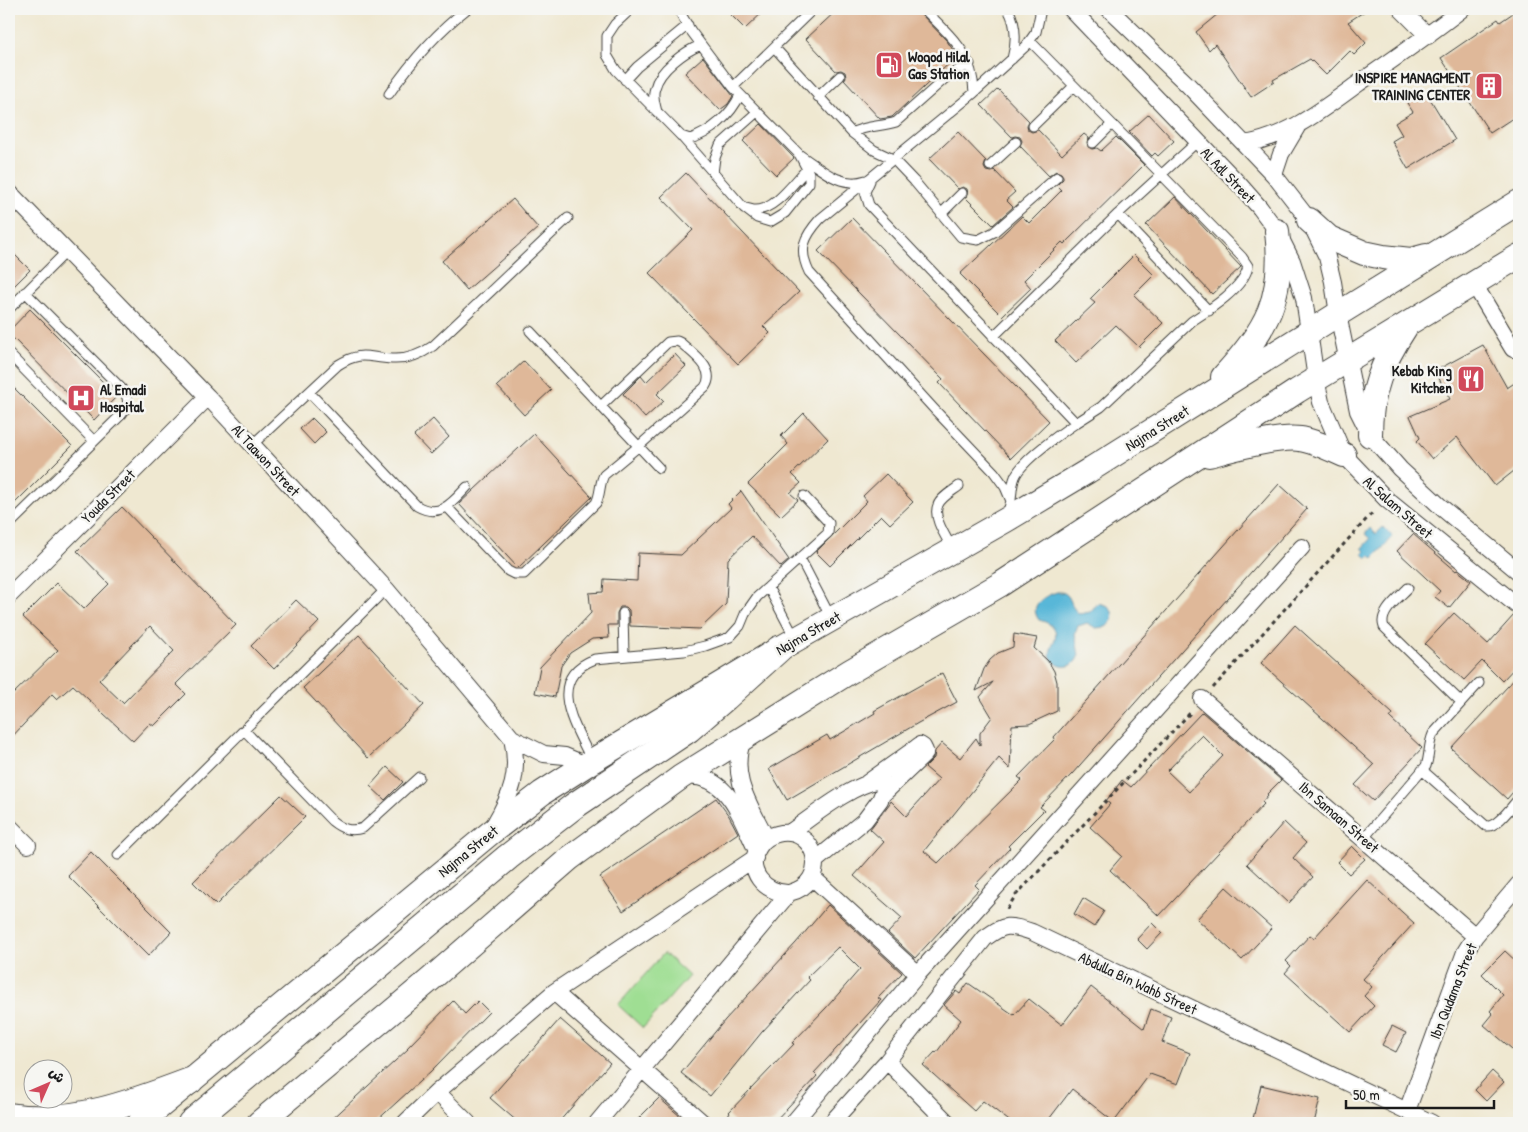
<svg xmlns="http://www.w3.org/2000/svg" width="1528" height="1132" font-family="'Patrick Hand','Playpen Sans Arabic',sans-serif">
<style>
.green{fill:#9fde93;stroke:#5e7d58}
.water{fill:#59b7d8;stroke:#3a6a7a}
.building{fill:#dfb899;fill-rule:evenodd}
.lines{fill:none;stroke-linecap:round;stroke-linejoin:round}
.lane-casing{stroke:#3c3b37;stroke-width:11}
.street-casing{stroke:#3c3b37;stroke-width:18}
.secondary-casing{stroke:#3c3b37;stroke-width:26}
.primary-casing{stroke:#3c3b37;stroke-width:28}
.path{stroke:#3c3b37;stroke-width:3;stroke-dasharray:4 4;stroke-linecap:butt}
.lane{stroke:#fff;stroke-width:9}
.street{stroke:#fff;stroke-width:16}
.secondary{stroke:#fff;stroke-width:24}
.primary{stroke:#fff;stroke-width:26}
.labels{text-anchor:middle;dominant-baseline:central;stroke-width:5;stroke-linejoin:round;paint-order:stroke}
.poi-label{font-size:15px;font-weight:bold;fill:#1c1c1c;stroke:#f6f6f2;text-anchor:start}
.street-label{font-size:15px;fill:#1c1c1c;stroke:#f6f6f2}
</style>
<rect width="100%" height="100%" fill="#f6f6f2"/>
<filter id="ink" filterUnits="userSpaceOnUse"><feTurbulence type="fractalNoise" baseFrequency=".02" numOctaves="2"/><feDisplacementMap in="SourceGraphic" scale="10" xChannelSelector="R" yChannelSelector="G"/><feConvolveMatrix kernelMatrix="1 2 1 2 8 2 1 2 1" color-interpolation-filters="sRGB"/></filter>
<filter id="wash" filterUnits="userSpaceOnUse"><feTurbulence type="fractalNoise" baseFrequency=".0096" numOctaves="4" result="noise"/><feDisplacementMap in="SourceGraphic" scale="20" xChannelSelector="R" yChannelSelector="G"/><feGaussianBlur stdDeviation="1.12" result="paint"/><feColorMatrix in="noise" values="0 0 0 0 0 0 0 0 0 0 0 0 0 0 0 0 0 1.4 0 .05"/><feComposite in="paint" operator="in"/></filter>
<g filter="url(#wash)">
<rect width="100%" height="100%" fill="#efe8d1"/>
<path class="green" d="M664,953L689,976L643,1028L618,1005Z"/>
<path class="water" d="M1383,527L1393,537L1373,558L1370,555L1367,558L1363,554L1365,551L1362,548L1370,539L1365,534L1370,528L1376,534Z
M1057,592C1074,591 1068,608 1080,614L1090,612L1098,603L1108,606C1115,613 1114,621 1106,627L1096,628L1087,623L1078,626L1075,634L1079,655C1077,660 1074,665 1068,666C1065,667 1059,666 1057,664C1041,654 1059,642 1055,631C1052,624 1046,622 1039,620C1028,605 1044,596 1057,592Z"/>
<g id="blocks">
<path class="building" d="M725,9H766L745,29Z
M838,9H917L920,13L947,41L957,56L892,117L880,119L844,80L846,77L845,72L841,70L836,71L806,39Z
M1224,9H1368L1348,22L1366,43L1354,55L1350,51L1326,75L1310,59L1273,80L1274,82L1251,97L1215,44L1209,50L1196,32Z
M1519,9V114L1490,133L1441,58L1498,19L1500,22Z
M703,57L733,96L728,104L720,110L685,73Z
M998,89L1029,121L1027,125L1028,130L1032,132L1038,130L1062,155L1084,134L1089,138L1087,142L1088,147L1092,149L1097,148L1101,151L1116,137L1144,165L1064,244L1062,242L1024,280L1031,288L1002,316L960,274L1022,216L1029,223L1062,190L1057,185L1063,179V176L1061,173L1056,171L1049,176L1020,146L1022,141L1020,137L1015,136L1012,137L981,105Z
M1426,92L1455,140L1408,169L1392,141L1402,135L1395,123L1413,112L1407,103Z
M1149,114L1174,141L1158,156L1155,153L1152,156L1129,132Z
M761,124L794,158L776,175L743,141Z
M958,132L986,161L984,167L986,171L991,172L994,170L1015,192L1006,200L1013,207L993,225L966,198L968,194L967,189L963,187L958,189L929,159Z
M686,173L799,292L763,326L770,333L738,364L649,273L693,230L661,197Z
M1175,197L1241,267L1212,294L1146,225Z
M513,199L538,228L467,290L442,261Z
M852,218L1049,421L1011,458L939,383L943,379L818,251Z
M9,249L30,270L9,291Z
M1134,255L1154,275L1134,295L1163,323L1139,347L1116,325L1076,363L1055,341L1095,303L1090,299Z
M30,309L117,396L94,420L9,334V331Z
M1483,345L1507,388L1519,380V467L1495,486L1457,437L1432,459L1417,441L1420,438L1410,416L1450,399L1435,371Z
M675,354L686,366L657,394L664,401L645,418L623,394L641,376L646,382Z
M524,361L551,390L524,415L497,386Z
M9,383L72,446L9,509Z
M804,413L828,439L792,474L801,483L790,493L798,500L781,516L748,484L788,444L781,436Z
M312,418L326,432L314,444L300,429Z
M433,419L449,437L431,454L414,436Z
M534,434L592,497L518,568L459,504Z
M886,474L913,502L890,524L881,515L830,566L816,552L867,501L863,496Z
M1279,484L1307,509L1072,774L1040,807L1044,810L1008,846L1010,848L975,885L979,889L915,958L888,933L902,918L854,876L884,842L870,829L890,803L891,801L906,816L939,779L925,767L934,758L935,751L942,743L960,758L976,738L980,745V733L992,717L980,697L993,682L976,691L984,669L990,660L998,653L1013,647L1014,634L1037,638L1034,648L1048,661L1054,671L1057,682V711L1029,724L1012,725L1010,769L999,758L924,851L938,863L1022,780L1018,777L1055,739L1054,737Z
M741,491L789,560L781,567L752,536L728,559L726,604L700,629L630,626L629,610L626,607H620L617,613V625H608L609,638L592,639L570,653L561,666L555,697L535,693L540,667L591,613L589,593L603,592L604,579L637,581L638,553L681,555L731,508L728,504Z
M122,507L236,625L176,684L186,694L154,726L150,723L133,741L73,685L57,699L52,694L9,740V698L58,650L23,617L57,583L84,609L109,584L77,551ZM150,626L174,651L123,703L99,680Z
M1413,534L1456,571L1457,570L1471,581L1449,608L1435,597L1440,591L1397,551Z
M296,600L319,622L274,669L251,646Z
M1454,613L1488,644L1514,615L1519,617V663L1502,681L1482,661L1464,680L1425,644Z
M1295,625L1393,714L1390,718L1422,748L1373,801L1355,785L1374,765L1261,663Z
M359,635L424,705L368,758L303,688Z
M942,673L957,702L918,723L787,800L769,769L827,735L830,740L875,713L874,711Z
M1519,674V785L1507,799L1451,748Z
M1202,712L1281,780L1267,794L1268,795L1262,802L1264,804L1159,916L1110,870L1122,856L1090,827L1110,804L1106,801L1122,780L1131,787ZM1202,735L1223,756L1189,792L1167,771Z
M387,767L403,782L385,800L370,786Z
M281,795L305,817L216,905L193,882Z
M716,798L729,816L738,833L623,911L600,877Z
M1284,822L1306,843L1293,858L1313,877L1289,903L1247,864Z
M1352,846L1365,859L1349,874L1337,862Z
M91,852L171,932L148,956L68,876Z
M1367,880L1414,923L1363,979L1372,987L1364,996L1374,1006L1350,1032L1285,973L1291,966L1286,961L1310,935L1314,938Z
M1226,887L1272,928L1242,960L1197,919Z
M1083,898L1104,911L1094,927L1074,914Z
M828,905L902,973L878,998L881,1000L814,1073L817,1076L773,1123H735L728,1116L730,1113L729,1112L794,1044L792,1043L826,1008L860,969L838,947L807,977L810,980L762,1032L710,1096L681,1073L725,1020L796,943Z
M1152,923L1162,933L1147,949L1137,939Z
M1505,951L1519,964V1055L1484,1025L1493,1014L1490,1011L1503,995L1482,974Z
M968,983L1014,1015L1029,999L1062,1025L1091,987L1144,1029L1151,1009L1171,1017L1162,1042L1190,1053L1178,1084L1150,1074L1114,1122L1072,1089L1046,1123H1012L983,1101L974,1111L923,1065L935,1052L936,1053L961,1020L944,1005L956,991L960,994Z
M453,1001L465,1014L478,1001L489,1012L431,1071L374,1123H328L408,1049L407,1048Z
M560,1019L610,1063L558,1123H519L490,1098Z
M1392,1026L1406,1033L1396,1052L1382,1045Z
M1492,1071L1504,1082L1486,1101L1475,1090Z
M1261,1085L1320,1099L1314,1123H1252Z
M659,1098L688,1123H634Z"/>
</g>
</g>
<g filter="url(#ink)">
<use href="#blocks" fill-opacity="0" stroke="#3c3b37" stroke-width="1"/>
<g class="lines">
<defs>
<path id="lane" d="M631,9L615,24L607,36V55L616,70L681,136L744,208L757,218L770,222L785,213L809,183V173L799,154L733,87L691,31L678,9
M924,9C951,37 973,52 974,93
M1008,9C1017,25 1017,41 1012,59
M1030,41L1112,124L1093,143
M774,47L852,133L874,150L893,159L914,181L961,237L978,240L994,232L1057,177
M625,80L637,67L688,25
M733,87L813,9
M389,94C411,62 436,33 467,9
M818,97L840,76
M657,112C655,103 652,96 655,88C659,70 685,51 701,45
M1033,126L1074,86
M852,133C866,125 881,127 896,122L949,75L970,64
M681,136L690,139C710,133 731,115 740,95
M800,155C820,168 840,189 866,180
M990,166L1016,142
M713,173L715,158L720,145L757,112
M870,181L865,192L869,205L1076,423C1061,433 1021,461 1015,477C1012,484 1012,492 1011,500
M744,208C748,208 752,210 756,210C775,210 794,182 807,169
M941,214L962,193
M1118,214L1209,311
M9,309L67,251
M530,331L659,468
M993,337L1118,214L1197,142
M9,354L94,441
M309,392L417,506C440,519 452,503 467,487
M1076,423L1101,407L1192,321C1209,310 1245,287 1248,266L1242,257L1112,124
M252,445L338,365C362,350 367,358 392,359C407,360 420,355 433,346L568,218
M447,507L508,571L514,574H524L596,503C601,494 599,484 604,475L639,446L705,387C717,369 693,354 681,343L677,341L668,342L601,406
M1007,515L1011,501L1005,487L994,472L934,409L809,272C798,249 804,237 820,219L974,93L1026,46L1036,32L1040,14L1039,9
M9,525L122,414C130,404 129,397 121,388L25,292
M953,550C947,538 932,518 938,505C941,497 953,491 959,486
M800,558L831,618
M768,587L796,640
M1408,588C1399,598 1378,613 1384,627L1461,702
M623,613L624,656
M244,730L332,821C342,829 350,832 363,828L419,777
M592,761C576,727 543,679 595,659L684,651L705,646L730,637L740,626L745,614L757,597L828,533L829,523L804,496
M1422,770L1486,826C1497,828 1512,806 1519,798
M1363,839L1426,766C1430,755 1428,745 1433,734L1479,683
M118,855L386,589"/>
<path id="street" d="M1071,9L1238,183L1260,208L1277,231L1292,261L1304,298L1316,379L1321,402L1344,455L1386,499L1519,607
M1109,9L1188,85L1274,175L1309,220L1327,257L1333,282L1338,314L1358,411L1370,435L1400,469L1441,507L1519,572
M1401,9L1428,36
M1245,144C1290,136 1323,109 1359,83C1394,59 1429,35 1462,9
M1274,175L1281,154L1297,127
M9,192L208,397L386,589L512,738L544,754L565,756L586,765
M1474,284L1513,349
M9,596L208,397
M1202,699L1475,936
M743,739C729,777 750,805 766,838
M682,777C728,771 740,817 757,851
M867,783L916,748L920,745L923,747L925,751V754L882,795
M494,825C512,794 520,774 512,738
M9,826L28,845
M789,833C815,815 849,786 880,780L885,784V788L880,800L865,820L815,861
M812,877L918,974
M554,992L703,1123
M887,1061L948,1123
M437,1092L468,1123
M1407,1111L1465,952L1475,936L1519,884
M405,1123L437,1092L554,992L755,858
M597,1123L789,893C832,883 817,824 777,834C769,836 763,840 759,847C744,870 765,894 789,893
M793,1123L918,974L1302,547
M831,1123L887,1061L985,938C1004,924 1009,924 1032,932L1432,1123"/>
<path id="secondary" d="M1309,220L1329,238L1364,253L1383,257L1411,260L1426,256
M1223,377C1267,328 1285,299 1277,231
M1370,435C1370,392 1382,363 1405,328
M1209,455C1232,449 1278,436 1300,439C1315,441 1330,449 1344,455
M140,1123L489,834L542,793L592,761L779,649L1006,520L1088,471L1338,314L1519,202
M259,1123L431,979L570,858L681,777L849,672L1001,584L1297,391L1519,256"/>
<path id="primary" d="M9,1116C71,1126 132,1103 190,1081
M191,1123L508,857L574,806L689,729L725,698L779,649"/>
</defs>
<use href="#lane" class="lane-casing"/>
<use href="#street" class="street-casing"/>
<use href="#secondary" class="secondary-casing"/>
<use href="#primary" class="primary-casing"/>
<path class="path" d="M1213,688L1374,511
M1007,909L1016,895L1192,711"/>
<use href="#lane" class="lane"/>
<use href="#street" class="street"/>
<use href="#secondary" class="secondary"/>
<use href="#primary" class="primary"/>
</g>
</g>
<defs>
<symbol id="fuel-square" viewBox="-11 -11 22 22"><rect x="-9" y="-9" width="18" height="18" rx="4" fill="#d1495b" stroke="#f6f6f2"/><path d="M-5.5-6h7V0h2V4h1.3V-2.5L3-4.5l.8-.8L6-3V5H2.5V1h-1V6h-7ZM-4.2-4.7v3.2H.2V-4.7Z" fill="#fff"/></symbol>
<symbol id="building-square" viewBox="-11 -11 22 22"><rect x="-9" y="-9" width="18" height="18" rx="4" fill="#d1495b" stroke="#f6f6f2"/><path d="M-4-6H4V6H1V3H-1V6H-4ZM-2.5-4.3h1.7v1.8h-1.7ZM.8-4.3h1.7v1.8H.8ZM-2.5-1h1.7V.8h-1.7ZM.8-1h1.7V.8H.8Z" fill="#fff"/></symbol>
<symbol id="restaurant-square" viewBox="-11 -11 22 22"><rect x="-9" y="-9" width="18" height="18" rx="4" fill="#d1495b" stroke="#f6f6f2"/><path d="M-5-6h1v4h1v-4h1v4h1v-4h1v5L-1.5 .5V6h-2V.5L-5-1ZM5-6V6H3V1.5H1.5Q1.5-4 5-6Z" fill="#fff"/></symbol>
<symbol id="hospital-square" viewBox="-11 -11 22 22"><rect x="-9" y="-9" width="18" height="18" rx="4" fill="#d1495b" stroke="#f6f6f2"/><path d="M-5-5h3v3.5h4V-5h3V5h-3V1.5h-4V5h-3Z" fill="#fff"/></symbol>
</defs>
<g fill-rule="evenodd">
<use href="#fuel-square" x="873" y="49" width="32" height="32"/>
<use href="#building-square" x="1473" y="70" width="32" height="32"/>
<use href="#restaurant-square" x="1455" y="363" width="32" height="32"/>
<use href="#hospital-square" x="65" y="382" width="32" height="32"/>
</g>
<g class="labels">
<g class="poi-label">
<text x="908" y="56">Woqod Hilal<tspan x="908" dy="17">Gas Station</tspan></text>
<text x="1470" y="77" text-anchor="end">INSPIRE MANAGMENT<tspan x="1470" dy="17">TRAINING CENTER</tspan></text>
<text x="1452" y="370" text-anchor="end">Kebab King<tspan x="1452" dy="17">Kitchen</tspan></text>
<text x="100" y="389">Al Emadi<tspan x="100" dy="17">Hospital</tspan></text>
</g>
<g class="street-label">
<text transform="translate(1228 175) rotate(46)">Al Adl Street</text>
<text transform="translate(1157 428) rotate(-32)">Najma Street</text>
<text transform="translate(266 460) rotate(47)">Al Taawon Street</text>
<text transform="translate(108 496) rotate(-45)">Youda Street</text>
<text transform="translate(1398 507) rotate(41)">Al Salam Street</text>
<text transform="translate(808 633) rotate(-30)">Najma Street</text>
<text transform="translate(1339 817) rotate(41)">Ibn Samaan Street</text>
<text transform="translate(468 851) rotate(-39)">Najma Street</text>
<text transform="translate(1138 983) rotate(25)">Abdulla Bin Wahb Street</text>
<text transform="translate(1453 991) rotate(-68)">Ibn Qudama Street</text>
</g>
</g>
<rect width="1528" height="1132" fill="none" stroke="#f6f6f2" stroke-width="30"/>
<g transform="translate(48 1084) rotate(45)"><circle r="24" fill="#f6f6f2" stroke="#9f9f9c"/>
<path d="M0-4L9 19L0 12L-9 19Z" fill="#d1495b"/>
<text y="-8" font-size="14" font-weight="bold" text-anchor="middle" fill="#1c1c1c">ش</text>
</g>
<path d="M1346 1100v8h148v-8" fill="none" stroke="#1c1c1c" stroke-width="2.5"/>
<text x="1353" y="1100" font-size="15" fill="#1c1c1c" stroke="#f6f6f2" stroke-width="4" paint-order="stroke">50 m</text>
</svg>
